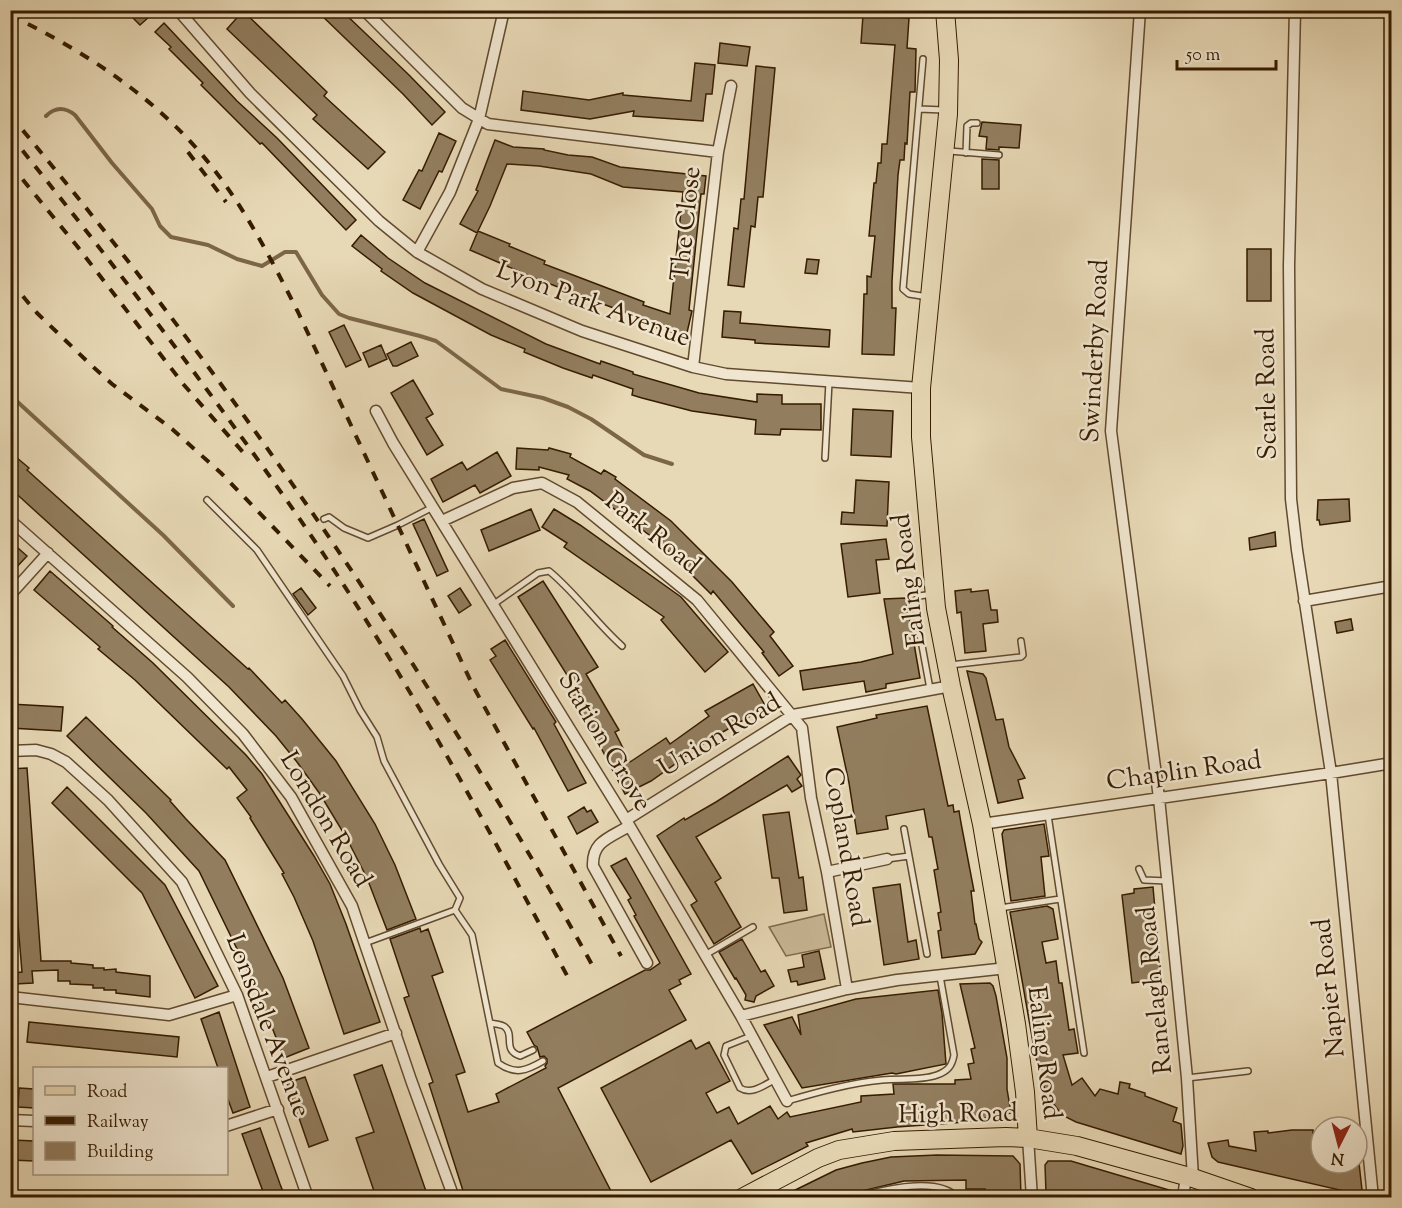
<svg xmlns="http://www.w3.org/2000/svg" width="1402" height="1208" font-family="'Sorts Mill Goudy',serif">
<style>
.green{fill:#cab997;stroke:#806a4c;stroke-width:1.5}
.lines{fill:none;stroke-linecap:round;stroke-linejoin:round}
.stream{stroke:#7c6648;stroke-width:4}
.building{fill:#927e5f;stroke:#351b00;stroke-width:1.5}
.service-casing{stroke:#624a2e;stroke-width:8}
.minor-casing{stroke:#624a2e;stroke-width:13}
.primary-casing{stroke:#351b00;stroke-width:20}
.service{stroke:#f0e6d0;stroke-width:5}
.minor{stroke:#f0e6d0;stroke-width:10}
.primary{stroke:#e8d9b6;stroke-width:18}
.rail{stroke:#351b00;stroke-width:4;stroke-dasharray:10 10;stroke-linecap:butt}
.labels{text-anchor:middle;dominant-baseline:central;stroke-width:5;stroke-linejoin:round;paint-order:stroke}
.street-label{font-size:26px;fill:#351b00;stroke:#f0e6d0}
</style>
<rect width="100%" height="100%" fill="#e8d9b6"/>
<filter id="stains"><feTurbulence type="fractalNoise" baseFrequency=".00333" numOctaves="4"/><feColorMatrix values="0 0 0 0 .2 0 0 0 0 .09 0 0 0 0 .02 0 0 0 .5 -.17"/></filter>
<radialGradient id="worn" r=".72"><stop offset=".6" stop-color="#630" stop-opacity="0"/><stop offset="1" stop-color="#630" stop-opacity=".3"/></radialGradient>
<path class="green" d="M824,914L831,947L786,956L769,927Z"/>
<g class="lines">
<path class="stream" d="M46,116C55,107 65,107 75,115L112,163L152,209L160,226L171,237L208,245L237,259L262,266L285,252H296L322,295L339,314L349,318L420,336L436,341L501,389L543,398L568,407L591,419L644,455L672,464
M10,395L163,535L233,606"/>
</g>
<path class="building" d="M125,10H144L150,16L140,25Z
M316,10H341L409,75L445,112L432,125L403,94Z
M243,11L327,92L324,96L385,152L368,169L313,119L317,115L227,29Z
M863,15L909,18L907,48L916,49L915,92H910L907,144L905,143L904,160H900L898,175L892,282V308H896L894,355L862,354L864,294H867V276L871,277L875,236H869L874,183H876L878,163H881L882,144H887L895,45L861,43Z
M164,23L237,101L277,138L356,220L346,230L262,143L260,144L201,85L203,83L169,49L171,47L155,32Z
M720,43L750,47L747,66L718,63Z
M695,63L715,65L712,94H706L703,121L633,116L634,111L590,119L521,110L523,91L589,100L623,93V95L691,101Z
M756,66L775,68L763,197H758L755,227L751,226L744,287L728,285L734,228L738,229L741,199H744Z
M982,122L1021,125L1019,148L999,147V150L986,149L987,137L979,136Z
M439,133L456,141L442,172L439,171L420,209L403,200L419,170L422,171Z
M495,140L513,147L544,149V150L568,155L592,157L620,167L706,176L704,194H701L689,310L692,311L686,337L639,322L640,318L537,279L470,250L478,231L510,244L509,246L545,261L544,264L644,302L643,305L670,314L683,192L623,187L591,174L539,166L507,164L490,206L477,233L460,224L478,191L476,190Z
M982,159L999,160V189H982Z
M361,235L388,258L425,283L546,344L600,364L601,361L633,372V374L699,393L757,402V394L782,395V404H821V430L781,429L780,435L755,434L756,420L692,411L642,398L632,395L633,389L593,375L592,378L563,368L524,352L525,349L491,335L413,293L381,271L382,269L352,246Z
M1247,249H1271V301H1247Z
M807,259L819,260L817,274L805,273Z
M724,311L741,312L740,323L830,330L829,347L755,343V340L722,337Z
M344,325L361,360L346,367L329,332Z
M411,342L418,356L397,366H393L387,354Z
M381,345L387,359L369,367L363,353Z
M413,380L433,414L426,418L443,445L427,455L391,393Z
M853,409L893,411L891,457L851,455Z
M517,448L548,450L549,448L571,454L570,457L601,474L604,470L616,477L615,479L671,521L732,582L774,632L770,636L793,666L779,676L762,653L764,652L713,591L711,594L660,543L590,491L567,479L569,475L539,467V470L516,469Z
M10,452L29,468L27,470L248,669L249,668L282,703L285,700L302,719L336,761L375,824L395,865L416,919L387,930L367,878L346,837L320,794L297,762L276,736L229,687L10,488Z
M497,452L511,476L480,493L475,485L443,502L431,479L462,462L467,470Z
M856,480L889,482L887,526L841,524L842,512L854,513Z
M1349,499L1350,521L1320,525L1319,520H1317L1318,500Z
M531,509L540,530L489,551L481,530Z
M554,509L580,525L681,597L728,652L705,672L661,620L664,617L564,547L567,543L542,527Z
M424,519L448,571L437,576L413,524Z
M1275,532L1276,546L1250,550L1249,538Z
M886,539L889,559L876,560L880,593L848,597L841,544Z
M10,541L27,556L10,574Z
M50,571L113,626L112,627L153,663L246,755L262,774L314,856L330,884L346,924L380,1022L344,1034L313,941L294,897L282,874L284,873L250,818L251,817L237,798L247,790L229,767L227,769L135,680L98,649L100,647L34,590Z
M543,581L598,667L586,674L619,730L615,732L630,762L666,738L670,744L709,716L705,711L753,684L766,707L709,740L651,781L625,794L598,742L568,690L574,686L518,597Z
M301,588L316,608L308,615L293,594Z
M460,588L471,605L459,613L448,596Z
M971,589V592L988,590L991,610H997L998,622L983,624L986,651L965,653L961,612L957,613L955,591Z
M906,598L920,678L886,684V688L866,692L864,681L803,690L800,671L861,662L893,654L884,599Z
M1351,619L1353,630L1337,633L1335,622Z
M505,640L556,722L554,724L586,783L568,791L534,728L533,729L490,660L496,656L491,649Z
M967,671L983,674L986,678L996,720L1003,719L1009,747L1025,778L1018,780L1023,798L998,803Z
M10,704L63,707L61,731L10,728Z
M927,706L948,806L953,805L954,812L959,811L961,823L974,891H971L975,924H976L979,939L982,942L975,954L942,958L938,931L941,930L938,913L941,912L934,870L938,869L932,837H929L924,809L886,816L888,829L857,834L849,783L837,727L877,718L876,715Z
M86,717L171,800L170,801L186,819L225,860L283,978L309,1048L284,1058L259,994L199,871L146,813L67,736Z
M788,756L801,775L797,779L802,786L792,792L787,785L696,837L721,878L715,882L741,927L714,944L691,905L697,901L657,836L684,818L685,820L716,802Z
M27,768L41,961H71V963L93,965V968H104V970L116,969V972L150,976V997L116,993V990H104V988H93V985L70,984V981H58V970L32,971L33,983L15,984L14,973L22,972L14,876H12L10,858V769Z
M67,787L165,885L218,986L195,998L142,893L52,803Z
M584,807L587,812L591,810L598,822L577,834L568,817Z
M789,812L799,878L803,877L807,910L784,913L779,878H772L763,815Z
M1044,824L1049,856L1041,857L1045,896L1011,901L1002,834L1004,830Z
M626,858L691,974L679,980L681,984L669,990L686,1020L558,1088L614,1197H465L429,1084L433,1082L404,998L409,996L390,939L420,928L421,932L428,929L443,972L432,976L465,1072L456,1075L468,1112L499,1102L496,1094L546,1068L545,1066L547,1063V1059L544,1056L540,1057L537,1047L534,1045L527,1032L645,970H650L660,963L634,916L636,915L628,900L631,898L611,866Z
M900,884L908,942L916,940L919,959L884,965L873,888Z
M1153,887L1161,977L1156,978V980L1132,983L1122,895L1134,893V889Z
M1047,906L1053,909L1058,939L1042,942L1046,963L1056,961L1059,983H1062L1069,1030L1074,1029L1078,1053L1063,1055L1072,1085L1082,1078L1095,1096L1100,1089L1118,1094L1120,1082L1130,1084L1129,1088L1145,1093V1096L1177,1108L1173,1121L1181,1124L1183,1146L1181,1154L1076,1122L1062,1115L1046,1094L1035,1054L1010,912Z
M742,939L761,972L765,970L774,986L756,996L754,1002L745,1000L746,995L736,978L735,979L719,952Z
M819,951L825,979L798,985L797,981L791,982L788,970L804,967L802,955Z
M990,983L993,986L996,996L1007,1058V1089L1011,1113L966,1122L897,1127L853,1132L852,1129L806,1143L808,1146L752,1174L731,1140L651,1182L601,1088L691,1040L696,1049L709,1042L730,1081L706,1093L717,1113L729,1107L738,1124L770,1106L778,1119L787,1112L790,1117L861,1102V1096L894,1094L893,1084H955V1080L971,1079L968,1064L974,1063L971,1049L975,1048L960,984Z
M938,990L942,1013L946,1064L896,1074L892,1073L802,1088L764,1025L792,1017L801,1035L798,1015L856,999Z
M219,1012L250,1107L233,1113L226,1094V1068H218L201,1019Z
M29,1022L179,1037L177,1057L27,1042Z
M382,1065L428,1197H376L356,1138L374,1132L354,1075Z
M305,1077L328,1140L309,1147L287,1083Z
M19,1088L34,1089V1108L18,1107Z
M260,1128L280,1184L285,1197H265L254,1167L242,1134Z
M1292,1130H1313V1133L1321,1132V1163H1359L1362,1190L1357,1194L1218,1162L1212,1157L1208,1143L1228,1140L1229,1146L1256,1151L1254,1132L1268,1131V1133Z
M12,1140L34,1141V1161L11,1160Z
M937,1155L1013,1156L1020,1164L1021,1197H985V1189H966V1180L904,1181L837,1197H781L836,1170L862,1163L891,1157Z
M1048,1161H1071L1091,1167L1176,1192V1197H1108V1195L1079,1192L1071,1193V1195L1052,1196L1053,1193H1046L1045,1165Z"/>
<g class="lines">
<defs>
<path id="service" d="M923,59L903,289L909,294L928,297
M919,109L944,110
M949,151L999,155
M966,153L967,126L971,123H977
M825,458L829,382
M207,500L257,550L343,676L360,710L377,737L384,761L439,864L460,898L455,910L365,943
M324,519L329,517L344,528L368,538L398,525L433,507
M494,604L538,573L549,571C576,593 596,623 622,646
M950,665L1021,657L1023,655L1021,641
M930,689L914,602L919,596L933,594
M1048,815L1084,1053
M904,829L909,856
M887,859L909,856L927,954
M1139,869L1144,880L1168,881
M1000,908L1060,899
M455,910L472,935L498,1063C515,1075 526,1071 543,1061
M705,955L753,927
M490,1023C494,1024 502,1024 505,1027C515,1035 502,1050 520,1056L533,1050
M751,1036L726,1046L724,1055L740,1088C751,1095 763,1086 774,1080
M1187,1078L1248,1071
M787,1101C818,1092 850,1083 882,1080C900,1078 921,1081 937,1075C948,1071 952,1066 954,1055L940,976
M867,1194C891,1188 940,1177 958,1198"/>
<path id="minor" d="M178,10L250,93L379,221L417,252L482,289L582,331L693,367L726,374L921,388
M364,10L462,108L488,124L718,152
M1140,10L1111,431L1159,798L1187,1078L1193,1178
M1295,10L1289,266L1291,499L1297,550L1331,773L1373,1198
M417,252L450,192L479,119L504,10
M693,367L718,152L731,86
M376,411L393,443L626,820L741,1016L787,1101
M10,520L187,677L243,734L291,797L352,906L411,1080L454,1198
M442,521L513,488L542,483L577,502L697,600L802,728L811,798L827,872L847,989
M10,595L48,553
M1304,601L1392,586
M10,751L36,750L51,754L66,762L108,800L182,882L237,995L308,1198
M626,820L793,715L951,686
M982,824L1331,773L1392,763
M629,826C610,838 592,841 593,866L647,963
M827,872L887,859
M10,997L169,1015L237,995
M741,1016L847,989L897,980L1007,968
M267,1077L396,1033
M10,1120L34,1121
M226,1126L278,1109
M1028,1138L1032,1198
M1183,1198L1186,1176"/>
<path id="primary" d="M945,10L949,60L948,114L921,388V437L936,608L951,686L982,824L1016,1024L1025,1092L1028,1138
M742,1198L818,1158L839,1150L894,1141L1006,1137L1028,1138L1077,1146L1193,1178L1251,1198"/>
</defs>
<use href="#service" class="service-casing"/>
<use href="#minor" class="minor-casing"/>
<use href="#primary" class="primary-casing"/>
<use href="#service" class="service"/>
<use href="#minor" class="minor"/>
<use href="#primary" class="primary"/>
<path class="rail" d="M10,15C80,49 146,91 198,150C240,198 269,255 298,312L473,686L621,956
M10,115C232,380 428,668 595,970
M10,135C110,259 206,385 297,515C400,664 486,824 571,983
M188,152L226,202
M10,164L77,246L184,385L248,458
M10,281L37,313L91,365L112,384L172,429L221,473L330,586"/>
</g>
<g class="labels">
<g class="street-label">
<text transform="translate(687 224) rotate(-84)">The Close</text>
<text transform="translate(593 305) rotate(20)">Lyon Park Avenue</text>
<text transform="translate(1096 351) rotate(-87)">Swinderby Road</text>
<text transform="translate(1268 394) rotate(-91)">Scarle Road</text>
<text transform="translate(652 534) rotate(39)">Park Road</text>
<text transform="translate(910 580) rotate(-97)">Ealing Road</text>
<text transform="translate(720 736) rotate(-31)">Union Road</text>
<text transform="translate(604 742) rotate(59)">Station Grove</text>
<text transform="translate(1184 772) rotate(-8)">Chaplin Road</text>
<text transform="translate(325 820) rotate(59)">London Road</text>
<text transform="translate(845 847) rotate(80)">Copland Road</text>
<text transform="translate(1330 988) rotate(-96)">Napier Road</text>
<text transform="translate(1156 990) rotate(-96)">Ranelagh Road</text>
<text transform="translate(267 1026) rotate(69)">Lonsdale Avenue</text>
<text transform="translate(1043 1053) rotate(83)">Ealing Road</text>
<text transform="translate(958 1115) rotate(-1)">High Road</text>
</g>
</g>
<rect width="1402" height="1208" fill="none" stroke="#e8d9b6" stroke-width="36"/>
<rect x="12" y="12" width="1378" height="1184" fill="none" stroke="#351b00" stroke-width="3"/>
<rect x="18" y="18" width="1366" height="1172" fill="none" stroke="#351b00" stroke-width="1.5"/>
<rect x="33" y="1067" width="195" height="108" fill="#f0e6d0" stroke="#a5957d" stroke-width="1.5"/>
<rect x="45" y="1086" width="30" height="9" fill="#e8d9b6" stroke="#a5957d" stroke-width="1.5"/>
<text x="87" y="1097" font-size="18" fill="#351b00">Road</text>
<rect x="45" y="1116" width="30" height="9" fill="#351b00" stroke="#a5957d" stroke-width="1.5"/>
<text x="87" y="1127" font-size="18" fill="#351b00">Railway</text>
<rect x="45" y="1142" width="30" height="18" fill="#927e5f" stroke="#a5957d" stroke-width="1.5"/>
<text x="87" y="1157" font-size="18" fill="#351b00">Building</text>
<g transform="translate(1339 1145) rotate(186)"><circle r="28" fill="#f0e6d0" stroke="#a5957d" stroke-width="1.5"/>
<path d="M0-4.5L10 22L0 15L-10 22Z" fill="#8f2418"/>
<text y="-9" font-size="16" font-weight="bold" text-anchor="middle" fill="#351b00">N</text>
</g>
<path d="M1177 60v9h99v-9" fill="none" stroke="#351b00" stroke-width="3"/>
<text x="1186" y="60" font-size="18" fill="#351b00" stroke="#f0e6d0" stroke-width="4.5" paint-order="stroke">50 m</text>
<rect width="100%" height="100%" filter="url(#stains)"/>
<rect width="100%" height="100%" fill="url(#worn)"/>
</svg>
